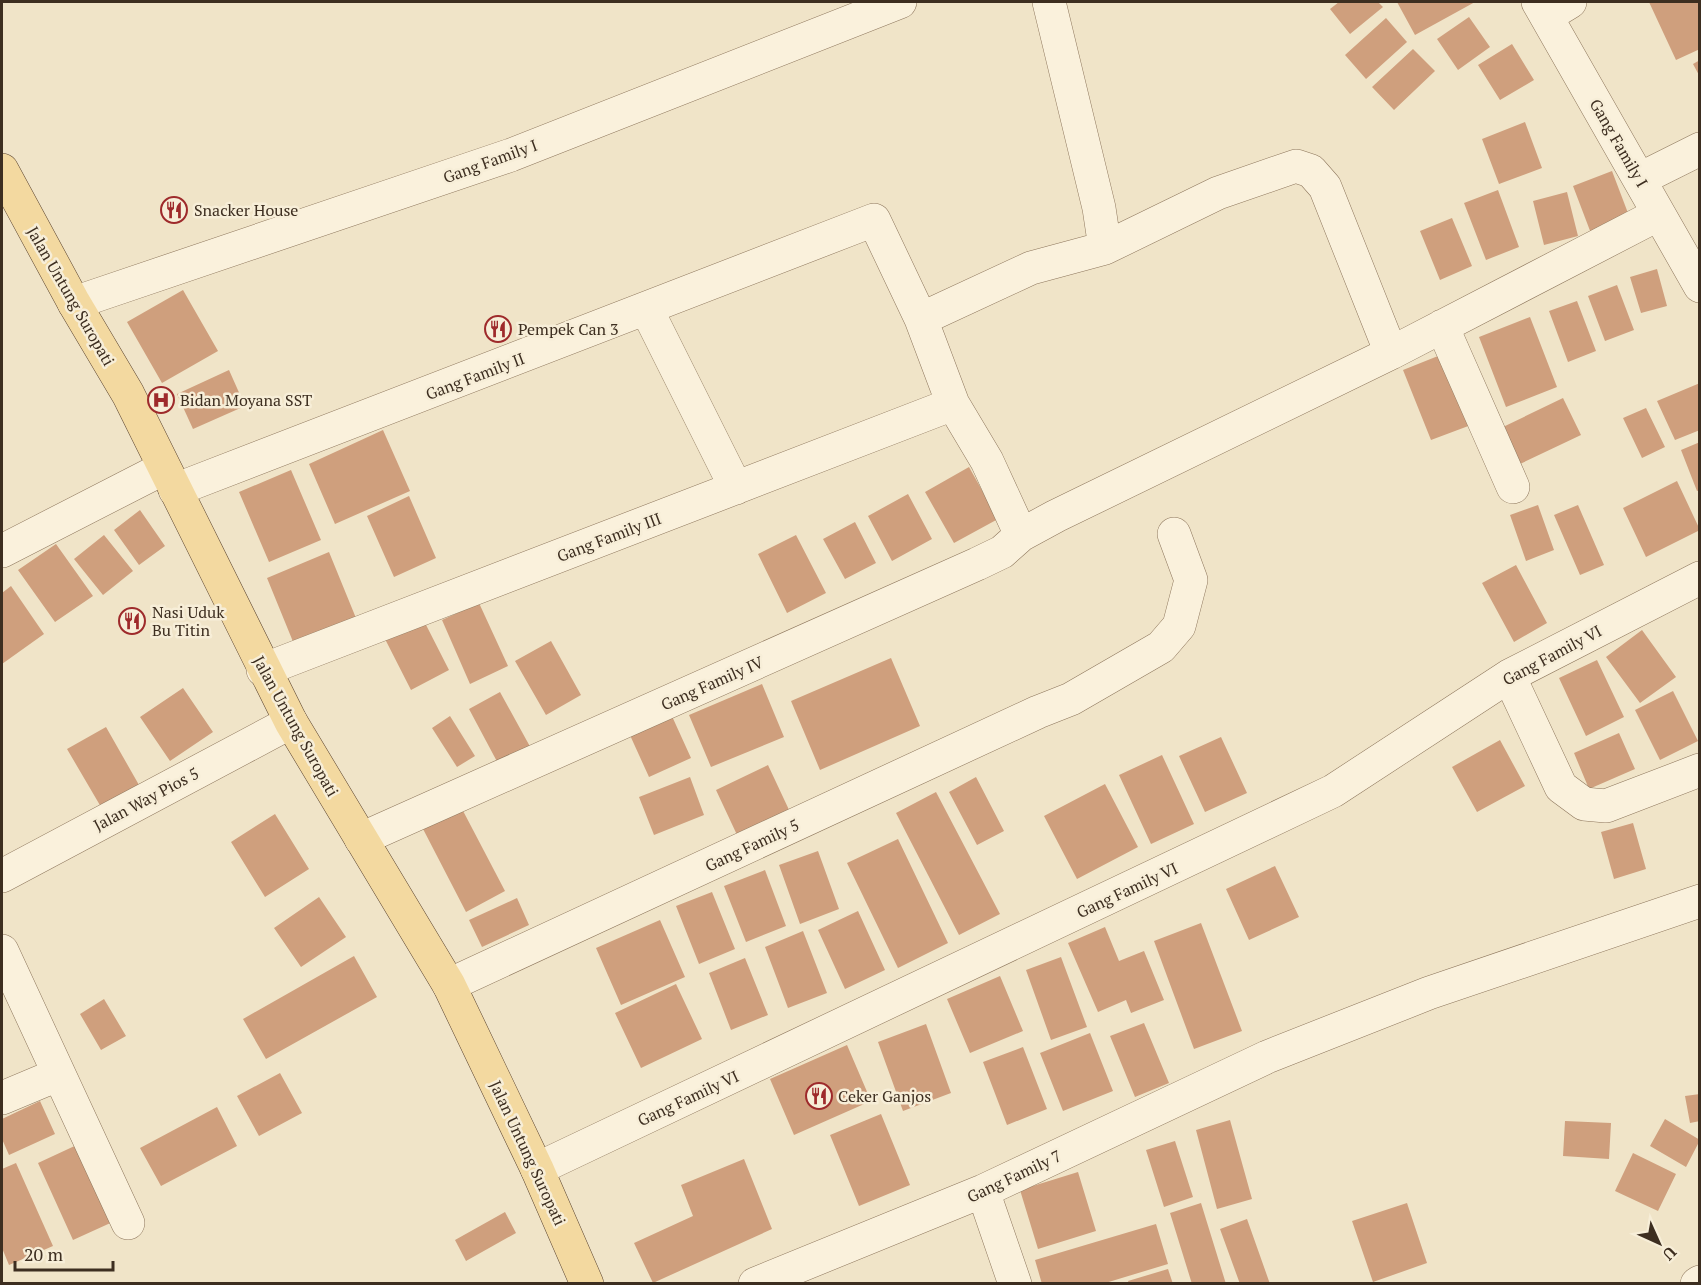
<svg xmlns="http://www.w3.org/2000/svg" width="1701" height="1285" font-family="'PT Serif',serif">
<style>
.building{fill:#cf9f7d}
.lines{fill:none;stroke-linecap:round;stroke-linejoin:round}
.minor-casing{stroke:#8d765c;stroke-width:34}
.major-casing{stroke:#5b4430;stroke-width:34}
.minor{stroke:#faf1dc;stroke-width:33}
.major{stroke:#f3d9a0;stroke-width:33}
.labels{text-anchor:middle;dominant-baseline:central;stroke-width:5;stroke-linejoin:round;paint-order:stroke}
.street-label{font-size:16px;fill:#3d2e20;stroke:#f7eed8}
.poi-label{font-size:16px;fill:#3d2e20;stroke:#f7eed8;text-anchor:start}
</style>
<rect width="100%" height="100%" fill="#f0e4c8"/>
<path class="building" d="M1339,2H1378L1383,7L1350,34L1330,9Z
M1397,2H1475L1415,35Z
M1649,2H1700V49L1676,60Z
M1469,17L1490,47L1458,70L1437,39Z
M1386,18L1407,42L1366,79L1345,55Z
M1512,44L1534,80L1500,100L1478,65Z
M1413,49L1435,71L1394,110L1372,87Z
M1700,60V77L1693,64Z
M1525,122L1542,168L1499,184L1482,139Z
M1612,171L1631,221L1592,236L1573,186Z
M1498,190L1519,247L1486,260L1464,203Z
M1567,192L1578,236L1544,245L1533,201Z
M1452,218L1472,266L1440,280L1420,231Z
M1657,269L1667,306L1641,313L1630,277Z
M1617,285L1634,330L1605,341L1588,296Z
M183,290L218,351L162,383L127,322Z
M1577,301L1596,351L1568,362L1549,311Z
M1530,317L1557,387L1506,407L1479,337Z
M1443,354L1471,425L1431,440L1403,370Z
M229,370L245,406L193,429L177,394Z
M1700,383V430L1675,440L1657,401Z
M1563,398L1581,435L1520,464L1503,427Z
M1646,408L1665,447L1642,458L1623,418Z
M383,430L410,491L335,524L309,464Z
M1700,442V490L1697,491L1681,450Z
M969,467L998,519L954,543L925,492Z
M291,470L321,540L269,562L239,492Z
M1677,481L1700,530L1646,557L1623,508Z
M908,494L932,539L892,561L868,516Z
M409,496L436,558L394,577L367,516Z
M1538,505L1554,550L1526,561L1510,515Z
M1578,505L1604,565L1580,575L1554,515Z
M140,510L165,546L139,565L114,530Z
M855,522L876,563L845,579L823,539Z
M104,535L133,571L103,595L74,559Z
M796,535L826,593L787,613L758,554Z
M56,544L93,596L55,622L18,570Z
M329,552L358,623L296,649L267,578Z
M1516,565L1547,623L1514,642L1482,583Z
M11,586L44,634L2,664V593Z
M479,603L508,666L470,684L442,620Z
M423,619L449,670L411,690L385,639Z
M1642,630L1676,677L1640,703L1606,657Z
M551,641L581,695L546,715L515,661Z
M891,658L920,726L820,770L791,701Z
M1597,660L1624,717L1586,736L1559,678Z
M762,684L784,737L711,767L689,715Z
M183,688L213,732L170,761L140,717Z
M1673,691L1698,741L1660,760L1635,710Z
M500,692L533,752L501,769L469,709Z
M671,714L691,758L649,777L629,733Z
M450,716L475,756L457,767L432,728Z
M106,727L139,785L101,807L67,749Z
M1619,733L1635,769L1589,789L1574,753Z
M1221,737L1247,793L1205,812L1179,756Z
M1500,740L1525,786L1477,812L1452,767Z
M1162,755L1194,824L1151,844L1119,775Z
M768,765L790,812L738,837L716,790Z
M690,777L704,815L654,835L639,797Z
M976,777L1004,831L977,845L949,792Z
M1105,784L1138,847L1077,879L1044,816Z
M936,792L1000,914L959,935L896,813Z
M461,807L505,891L466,912L422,827Z
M275,814L309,869L265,897L231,842Z
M1633,823L1646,869L1614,879L1601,832Z
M898,839L948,943L898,968L847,863Z
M818,851L839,909L800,924L779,865Z
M1275,866L1299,917L1249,940L1226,889Z
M765,870L786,926L746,942L724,886Z
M712,892L735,949L699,964L676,906Z
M319,897L346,937L301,967L274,928Z
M517,898L529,925L482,947L469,920Z
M858,911L885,970L845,989L818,930Z
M660,920L685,977L621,1005L596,948Z
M1201,923L1242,1031L1194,1049L1154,941Z
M1105,927L1119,961L1144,951L1164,1000L1131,1013L1126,1000L1098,1012L1068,943Z
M803,931L827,993L788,1008L765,947Z
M354,956L377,997L266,1059L243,1019Z
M1061,957L1087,1027L1051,1040L1026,970Z
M745,958L768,1015L731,1030L709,973Z
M1000,976L1023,1031L970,1053L947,999Z
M676,984L702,1039L641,1068L615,1013Z
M104,999L126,1036L101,1050L80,1014Z
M1144,1023L1169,1083L1135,1097L1110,1036Z
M926,1024L951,1093L903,1111L878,1042Z
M1090,1033L1113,1091L1063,1111L1040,1053Z
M847,1045L871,1101L794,1135L770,1079Z
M1023,1047L1047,1109L1007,1125L983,1062Z
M280,1073L302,1113L259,1136L237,1096Z
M1700,1094V1121L1690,1123L1685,1096Z
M40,1101L55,1134L9,1155L2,1139V1119Z
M217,1107L237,1146L161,1186L140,1148Z
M881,1114L910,1185L859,1206L830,1135Z
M1665,1119L1700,1140L1686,1167L1650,1146Z
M1230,1120L1252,1199L1217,1209L1196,1130Z
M1565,1121L1611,1123L1609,1159L1563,1156Z
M1175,1141L1193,1197L1164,1207L1146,1150Z
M81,1143L117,1220L73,1240L38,1163Z
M1633,1153L1676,1174L1658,1211L1615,1191Z
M744,1159L772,1229L653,1283L634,1243L693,1216L681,1185Z
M16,1163L53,1246L9,1265L2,1248V1169Z
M1078,1172L1096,1231L1038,1249L1020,1190Z
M1201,1203L1226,1284H1192L1170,1213Z
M1407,1203L1427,1263L1373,1282L1352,1221Z
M505,1212L516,1233L466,1261L455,1240Z
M1247,1219L1270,1284H1240L1220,1229Z
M1156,1224L1168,1264L1102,1284H1042L1035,1260Z
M1168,1269L1173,1284H1129L1128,1281Z"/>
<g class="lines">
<defs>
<path id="minor" d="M1538,2L1700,286
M1547,16L1570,2
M1640,179L1700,149
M1105,248L1218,193L1296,166L1311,171L1325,187L1391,353
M74,303L511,155L900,2
M647,310L736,488
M921,319L1031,268L1105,248L1099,208L1049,2
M1442,326L1513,487
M175,490L874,220L921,319L953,404L987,461L1021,535
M2,551L164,468
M263,670L953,404
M1509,676L1561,787L1584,804L1606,806L1700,770
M361,839L977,564L1002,552L1021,535L1056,516L1391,353L1659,214
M2,876L291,722
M2,951L128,1223
M449,985L1038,712L1071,699L1161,647L1179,626L1191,580L1174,534
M2,1098L57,1075
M537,1169L1333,791L1509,676L1700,578
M983,1191L1015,1284
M755,1284L983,1191L1267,1057L1429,993L1700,901
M1697,1284L1700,1282"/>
<path id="major" d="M2,170L74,303L128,394L291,722L449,985L537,1169L587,1284"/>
</defs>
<use href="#minor" class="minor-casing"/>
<use href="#major" class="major-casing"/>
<use href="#minor" class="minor"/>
<use href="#major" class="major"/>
</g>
<defs>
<symbol id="restaurant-ring" viewBox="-11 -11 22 22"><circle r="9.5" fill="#f7eed8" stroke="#9e2a2b" stroke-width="1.5"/><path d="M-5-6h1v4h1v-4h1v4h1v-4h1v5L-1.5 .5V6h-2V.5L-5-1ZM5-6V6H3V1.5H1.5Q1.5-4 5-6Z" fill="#9e2a2b"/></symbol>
<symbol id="hospital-ring" viewBox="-11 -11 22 22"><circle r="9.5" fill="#f7eed8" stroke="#9e2a2b" stroke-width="1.5"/><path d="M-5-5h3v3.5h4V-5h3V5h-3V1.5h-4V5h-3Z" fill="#9e2a2b"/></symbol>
</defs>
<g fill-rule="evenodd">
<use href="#restaurant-ring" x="159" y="195" width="30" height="30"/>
<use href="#restaurant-ring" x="483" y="314" width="30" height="30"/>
<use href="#hospital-ring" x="146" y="385" width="30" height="30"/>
<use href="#restaurant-ring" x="117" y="606" width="30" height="30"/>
<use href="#restaurant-ring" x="804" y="1081" width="30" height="30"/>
</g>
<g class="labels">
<g class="street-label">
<text transform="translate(1619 143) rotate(60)">Gang Family I</text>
<text transform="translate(490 161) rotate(-20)">Gang Family I</text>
<text transform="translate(71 296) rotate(60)">Jalan Untung Suropati</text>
<text transform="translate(475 376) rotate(-21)">Gang Family II</text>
<text transform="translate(609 537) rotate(-21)">Gang Family III</text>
<text transform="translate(1552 655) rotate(-28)">Gang Family VI</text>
<text transform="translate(712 683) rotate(-24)">Gang Family IV</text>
<text transform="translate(296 726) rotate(61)">Jalan Untung Suropati</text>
<text transform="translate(146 799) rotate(-28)">Jalan Way Pios 5</text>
<text transform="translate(752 845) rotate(-25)">Gang Family 5</text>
<text transform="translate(1127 890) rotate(-25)">Gang Family VI</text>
<text transform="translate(688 1098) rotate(-25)">Gang Family VI</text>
<text transform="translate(528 1153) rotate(65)">Jalan Untung Suropati</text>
<text transform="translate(1014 1176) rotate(-25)">Gang Family 7</text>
</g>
<g class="poi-label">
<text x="194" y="210">Snacker House</text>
<text x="518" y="329">Pempek Can 3</text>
<text x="180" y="400">Bidan Moyana SST</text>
<text x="152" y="612">Nasi Uduk<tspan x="152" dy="18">Bu Titin</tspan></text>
<text x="838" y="1096">Ceker Ganjos</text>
</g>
</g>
<rect width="1701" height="1285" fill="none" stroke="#3d2e20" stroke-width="6"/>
<g transform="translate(1659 1243) rotate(135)" stroke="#f7eed8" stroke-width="4.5" paint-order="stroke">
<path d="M0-4.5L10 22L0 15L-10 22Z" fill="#3d2e20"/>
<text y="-9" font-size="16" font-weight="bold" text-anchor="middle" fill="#3d2e20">U</text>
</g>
<path d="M15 1261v9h98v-9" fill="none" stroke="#3d2e20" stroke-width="3"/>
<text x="24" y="1261" font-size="18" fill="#3d2e20" stroke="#f7eed8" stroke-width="4.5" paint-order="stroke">20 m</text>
</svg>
